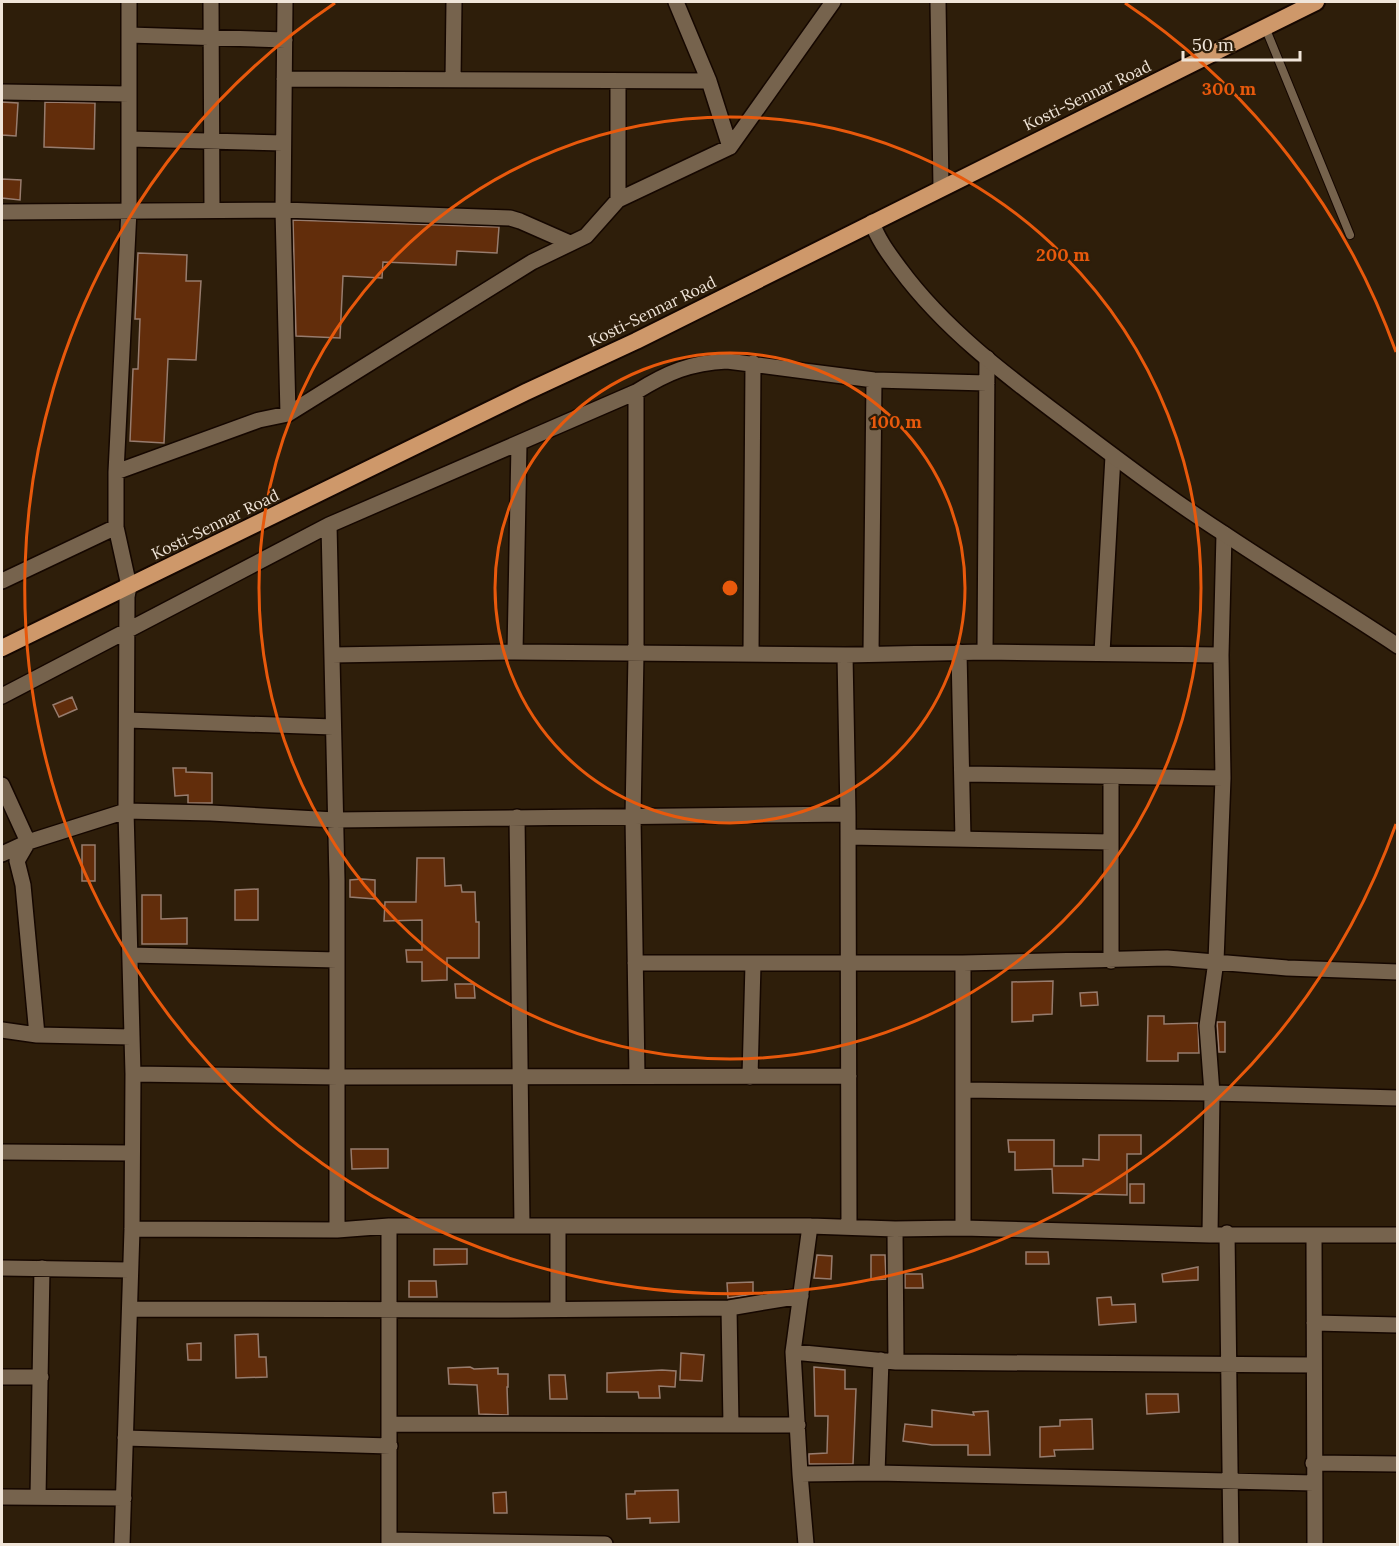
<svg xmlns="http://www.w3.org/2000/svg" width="1399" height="1546" font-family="Lora,serif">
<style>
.building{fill:#622d0b;stroke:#977c6e;stroke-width:1.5}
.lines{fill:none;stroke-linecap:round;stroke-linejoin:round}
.service-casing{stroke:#150700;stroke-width:10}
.minor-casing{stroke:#150700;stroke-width:18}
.tertiary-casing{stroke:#150700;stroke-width:18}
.trunk-casing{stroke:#150700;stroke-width:20}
.service{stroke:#76634d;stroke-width:8}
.minor{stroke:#76634d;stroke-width:15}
.tertiary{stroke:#76634d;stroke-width:15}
.trunk{stroke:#ce986a;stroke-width:16}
.ring{fill:none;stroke:#e8590c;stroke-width:3}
.labels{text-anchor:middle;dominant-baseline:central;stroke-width:4.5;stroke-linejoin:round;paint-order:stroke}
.street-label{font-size:16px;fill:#f0e5d9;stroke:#2e1e0a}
.centre{fill:#e8590c;stroke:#2e1e0a;stroke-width:3}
.ring-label{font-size:18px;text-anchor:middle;font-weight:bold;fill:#e8590c;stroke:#2e1e0a;stroke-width:4.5;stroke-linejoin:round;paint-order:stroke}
</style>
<rect width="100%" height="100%" fill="#2e1e0a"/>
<path class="building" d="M2,102L18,103L16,136L2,135Z
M45,102L95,103L94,149L44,147Z
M2,179L21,180L20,200L2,198Z
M293,220L499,227L497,253L457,251L456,265L383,262L382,278L343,276L340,338L296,336Z
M138,253L187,255L186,281H201L196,360L168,359L164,443L130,441L133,369H138L140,319H135Z
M72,697L77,709L59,717L53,705Z
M173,768H186V772L212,773V803H188V795L175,796Z
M82,845H95V881H82Z
M417,858H444L445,886L461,885L462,892H475L476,922H479V958H447V980L422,981V962H407L406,950H422V920L384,921L385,902H416Z
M362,879L375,880V899L350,897V880Z
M258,889V920H235V890Z
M142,895H161V919L187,918V944H142Z
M1053,981L1052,1014L1033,1015V1021L1012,1022V982Z
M455,984H474L475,998H456Z
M1097,992L1098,1005L1081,1006L1080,993Z
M1148,1016H1164V1024L1198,1023L1199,1053H1178V1061H1147Z
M1217,1022H1225V1052H1219Z
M1099,1135H1141V1154H1127V1195L1053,1193L1052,1169L1015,1170V1152H1009L1008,1140H1054V1166H1083V1159L1099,1160Z
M351,1149H388V1168L352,1169Z
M1130,1184H1144V1203H1130Z
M434,1249H467V1264L434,1265Z
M1026,1252H1048L1049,1264H1026Z
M817,1255L832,1256L831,1279L814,1278Z
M871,1255H885L886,1279L871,1280Z
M1198,1267V1280L1163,1282L1162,1274Z
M905,1274H922L923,1288H905Z
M409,1281H436L437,1297H409Z
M753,1282V1294L728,1298L727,1283Z
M1111,1297L1112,1305L1135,1304L1136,1322L1099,1325L1097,1298Z
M258,1334L259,1357H266L267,1377L236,1378L235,1335Z
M201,1343V1360H188L187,1344Z
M681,1353L704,1355L702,1381L680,1380Z
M470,1367L474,1369L498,1368V1374H508V1387H507L508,1415L479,1414L477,1385L449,1384L448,1368Z
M814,1367L845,1370V1389H856L853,1464H809V1454L827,1453L828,1416H815Z
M662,1370L676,1371L675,1387L659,1386L660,1398H639L638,1392H607V1373Z
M549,1375H565L567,1399H550Z
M1146,1394H1178L1179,1412L1147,1414Z
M932,1410L974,1415L973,1412L988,1411L990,1455H968V1445H932L903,1441L905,1424L932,1427Z
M1092,1419L1093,1449L1054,1450L1055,1456L1040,1457V1427L1060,1426V1420Z
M678,1490L679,1522L650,1523V1518L627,1519L626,1494H635V1491Z
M506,1492L507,1513H494L493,1493Z"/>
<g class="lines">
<defs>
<path id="service" d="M1265,27L1350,235"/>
<path id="minor" d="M211,2L212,210
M285,2L283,210L288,414
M676,2L709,81L730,147
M938,2L941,188
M129,35L285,40
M284,79L709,81
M453,79L454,2
M2,92L129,94
M129,139L283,143
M618,200V81
M2,212L283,210L510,218L520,221L570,243
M636,392C668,372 690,363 727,361L874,380L987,383
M116,472L259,420L288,414L532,262L586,236L618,200L730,147L833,2
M329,525L337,880V1230
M2,581L116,527
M515,652L519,444
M959,652L963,839
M985,652L987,358
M1102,653L1113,456
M751,654L753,363
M871,654L874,380
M332,655L515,652L845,655L985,652L1221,655
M845,655L848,814L849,1226
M2,696L329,525L636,392V654L633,817L637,1076
M127,720L333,727
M962,774L1223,778
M2,785L28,842L17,861L23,885L37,1035
M517,817L522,1226
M849,837L1111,842
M2,854L28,842L126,811L211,813L335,820L848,814
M130,955L337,960
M1111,961V777
M635,963H963L1167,958L1287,968L1398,972
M2,1030L37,1035L131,1037
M133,1074L338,1077L849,1076
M750,1077L753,964
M964,1090L1212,1093L1398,1098
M2,1152L131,1153
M389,1226V1544
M558,1226V1309
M963,1228V963
M132,1229L337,1230L389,1226H810L895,1229L963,1228L1210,1235H1398
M895,1229L896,1362
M1227,1233L1231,1544
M1210,1235L1212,1093L1207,1026L1216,961L1223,778L1221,655L1224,534
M1314,1235L1315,1544
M2,1268L129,1270
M729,1308L731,1425
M130,1309L499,1310L729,1308L801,1296
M1314,1323L1398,1325
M793,1352L896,1362L1314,1365
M2,1377H41
M390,1424L798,1425
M125,1438L390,1446
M1313,1463L1398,1464
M877,1473L881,1360
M800,1474L877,1473L1314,1483
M2,1497L124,1498
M38,1497L42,1268
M389,1540L605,1544
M122,1544L132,1229L133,1074L126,811L127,597L129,586L116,527V472L129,210V2
M806,1544L800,1474L793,1352L810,1226"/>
<path id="tertiary" d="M872,222C878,240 889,254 900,269C945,330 1007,376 1067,421C1119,460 1171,500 1226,535C1283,573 1341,608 1398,646"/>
<path id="trunk" d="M2,648L526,392L636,341L1316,2"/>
</defs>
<use href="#service" class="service-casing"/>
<use href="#minor" class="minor-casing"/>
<use href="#tertiary" class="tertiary-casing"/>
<use href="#trunk" class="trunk-casing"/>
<use href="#service" class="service"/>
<use href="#minor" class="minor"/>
<use href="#tertiary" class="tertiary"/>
<use href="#trunk" class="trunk"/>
</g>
<g class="ring">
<circle cx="730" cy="588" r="235"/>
<circle cx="730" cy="588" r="471"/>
<path d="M1396 824A706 706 0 1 1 335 3M1125 3A706 706 0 0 1 1396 352"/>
</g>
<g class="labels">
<g class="street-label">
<text transform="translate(1087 95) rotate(-26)">Kosti-Sennar Road</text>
<text transform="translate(652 311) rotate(-26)">Kosti-Sennar Road</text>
<text transform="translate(215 524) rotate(-26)">Kosti-Sennar Road</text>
</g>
</g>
<circle cx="730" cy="588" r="9" class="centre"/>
<g class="ring-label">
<text x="1229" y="95">300 m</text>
<text x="1063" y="261">200 m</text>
<text x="896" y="428">100 m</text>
</g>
<rect width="1399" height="1546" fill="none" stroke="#f0e5d9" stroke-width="6"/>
<path d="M1183 51v9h117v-9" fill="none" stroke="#f0e5d9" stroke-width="3"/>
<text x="1192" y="51" font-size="18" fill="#f0e5d9" stroke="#2e1e0a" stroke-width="4.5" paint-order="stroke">50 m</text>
</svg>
